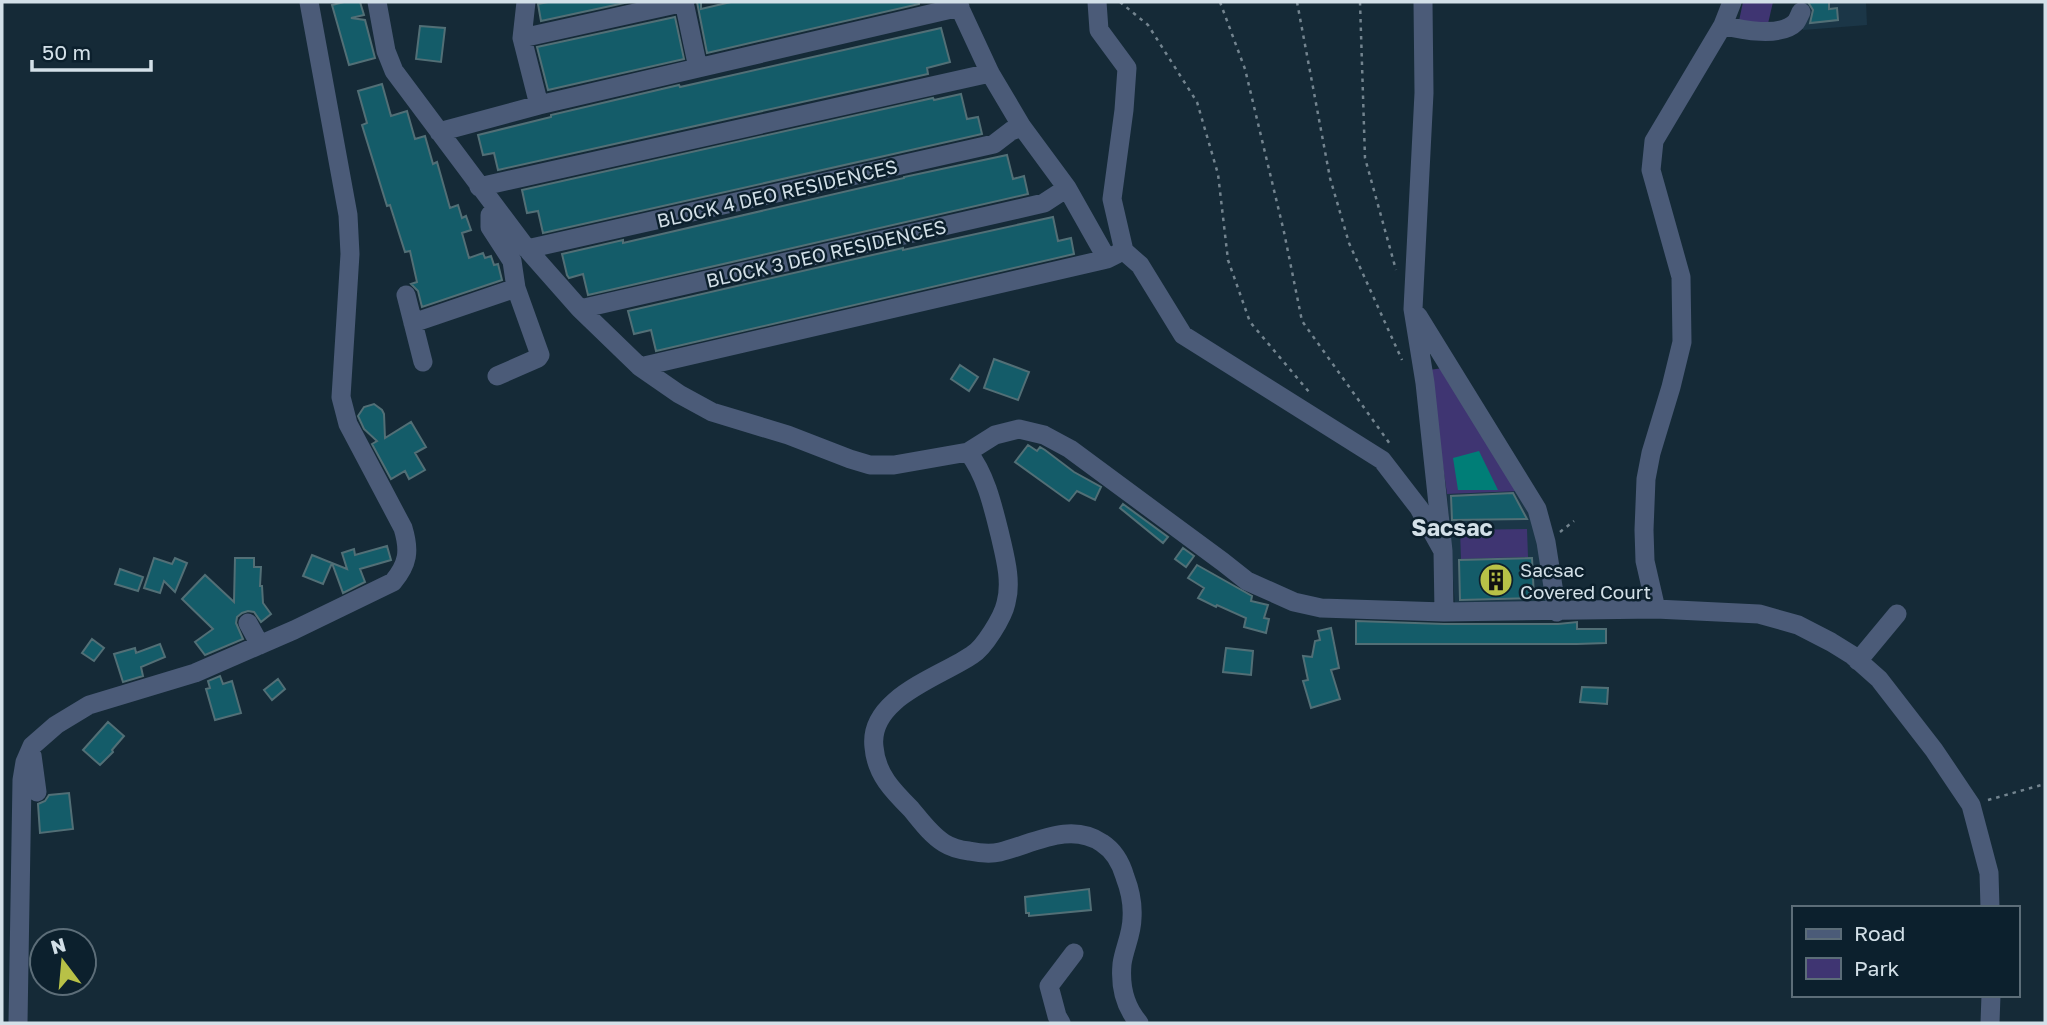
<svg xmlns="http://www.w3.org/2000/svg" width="2047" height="1025" font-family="'Golos Text',sans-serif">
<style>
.built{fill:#1b3647}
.green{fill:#3f3572}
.water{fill:#007e77}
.building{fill:#145c69;stroke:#526f76;stroke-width:2}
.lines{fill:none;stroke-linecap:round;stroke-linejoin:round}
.path{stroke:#73848f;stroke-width:2.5;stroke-dasharray:3.5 5;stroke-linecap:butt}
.minor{stroke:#4b5b78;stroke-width:19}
.labels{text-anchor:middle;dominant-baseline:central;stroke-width:5;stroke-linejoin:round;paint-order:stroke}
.street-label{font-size:19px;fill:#d3e0e8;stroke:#0c202d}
.poi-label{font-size:19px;fill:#d3e0e8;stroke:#0c202d;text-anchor:start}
.quarter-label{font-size:23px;font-weight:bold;fill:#d3e0e8;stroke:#0c202d}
</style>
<rect width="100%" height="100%" fill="#152a37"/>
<path class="built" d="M1803,2H1866L1867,25L1803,30Z
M1520,491L1538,522L1550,605L1455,606L1447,494Z"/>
<path class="green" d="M1743,2H1773L1767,28L1739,21Z
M1443,368L1520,491L1447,494L1429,370Z
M1527,529L1528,557L1461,559L1460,530Z"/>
<path class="water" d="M1479,451L1498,490H1458L1453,458Z"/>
<path class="building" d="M344,2H360L364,15L351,18L365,20L375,58L349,65L332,5Z
M548,2H629L541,21L538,4Z
M697,2H701V9L731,2H919V4L707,53Z
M1808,2H1829V9L1837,8L1838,20L1810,23L1813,10Z
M675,17L684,59L548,90L537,47Z
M420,26L445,28L441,62L416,59Z
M941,28L950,62L927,68L928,74L498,170L494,153L483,155L478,135L551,117V115L679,85L680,87Z
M382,84L391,116L407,111L415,139L425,136L433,164L437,162L450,208L458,205L462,218L466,216L471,230L462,233L469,258L483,253L485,258L491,256L494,265L498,264L502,280L422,307L418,291L411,284L417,282L410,251L405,252L390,205L387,206L362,125L367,123L358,91Z
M961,94L967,119L978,117L982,134L543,233L538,211L527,213L522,190L933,98L934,100Z
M1007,155L1013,179L1024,176L1028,194L588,295L583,274L569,278L567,275L562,254L623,240V243L904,178V177Z
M1053,217L1058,241L1071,238L1074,254L656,351L651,330L634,334L628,311L903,248V250Z
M994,359L1029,372L1018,400L984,388Z
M960,365L978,377L969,391L951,379Z
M374,404L382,410L384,414L385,438L411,422L426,447L415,453L425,470L409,479L405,471L391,479L372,444L377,441L364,429L358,416L364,407Z
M1028,445L1037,451L1040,447L1045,450L1074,472L1101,487L1095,500L1077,491L1069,501L1015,462Z
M1513,493L1527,519L1452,520L1451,496Z
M1123,504L1168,537L1163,543L1120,508Z
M387,546L391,560L360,569L365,582L343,593L332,563L347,569L342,553L354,549L355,555Z
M1183,548L1194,556L1186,567L1175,559Z
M312,555L332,563L323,584L303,576Z
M154,558L172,564L175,558L187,563L175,592L164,581L160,593L144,588Z
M235,558H254V567H261L260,586H262L263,603L271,614L261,622L254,612L248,611L242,613L237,617L236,623L243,639L205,655L195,642L213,629L182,599L205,575L234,602Z
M1532,558L1534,598L1460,600L1459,560Z
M1197,565L1252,596L1251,601L1268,605L1264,618L1269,619L1266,633L1244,627L1246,618L1217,605L1216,607L1198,598L1204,588L1188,578Z
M120,569L143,577L138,591L115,584Z
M1356,621L1444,624H1558L1577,622V629H1606V643L1577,644H1356Z
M1331,628L1339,668L1331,670L1340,699L1311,708L1303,681L1308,680L1303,656L1312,657L1315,641L1320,640L1318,631Z
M92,639L104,648L94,661L82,653Z
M160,644L165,657L141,667L143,676L123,682L114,654L135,648L136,653Z
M1226,648L1253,651L1251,675L1223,672Z
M220,676L223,684L232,681L241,713L215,720L206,689L210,688L208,681Z
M278,679L285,689L272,700L264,690Z
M1582,687L1608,688L1607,704L1580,702Z
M108,722L124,736L112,750L113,752L100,765L83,750Z
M69,793L73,829L40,833L38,804L45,801L49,795Z
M1089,889L1091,910L1029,916V913H1026L1025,897Z"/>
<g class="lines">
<path class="path" d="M1120,2L1148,25L1197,102L1218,174L1228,260L1250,322L1309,392
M1220,2L1245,69L1284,232L1302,321L1390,444
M1297,2L1330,178L1349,243L1402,360
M1360,2L1365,158L1396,270
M1560,532L1574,521
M1988,800L2045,784"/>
<path class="minor" d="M377,2L386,51L394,71L527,249L580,309L640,367L679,394L712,412L788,435L850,459L870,465H894L968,452L995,435L1019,429L1044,435L1070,449L1223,562L1247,581L1294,602L1321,608L1444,612L1656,609L1759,614L1798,625L1831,642L1852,655L1879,679L1934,750L1971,805L1989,873L1990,908
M526,2L522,38L539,105
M684,2L698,68
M957,2L990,73L1022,127L1067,188L1107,259L1117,254
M1097,2L1099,30L1127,68L1124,110L1112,199L1124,251L1140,265L1183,335L1382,460L1419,508L1443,551
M1423,2L1424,93L1413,309L1425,383L1443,551L1444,612
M1723,25C1741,30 1781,38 1796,22C1797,21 1800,14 1801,12
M522,38L685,2
M439,132L539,105L960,7
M479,187L990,73
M495,209L490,215V227L512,261L516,288L540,355L538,358L497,376
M527,249L994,144L1011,131L1022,127
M406,295L423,362
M580,309L1044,203L1067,188
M1418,316L1537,509L1546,542L1557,612
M413,323L516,288
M640,367L1107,259
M968,452C986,475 993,507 1000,535C1005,557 1012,581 1006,603C1003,617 984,648 972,655C940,677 868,698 874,747C876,774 893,791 911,809C921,821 931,835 944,843C952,848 960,850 969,851C979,853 991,854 1000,852C1033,844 1070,821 1102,843C1113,850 1121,863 1125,877C1130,890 1133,904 1132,918C1132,934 1124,949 1122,964C1120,986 1125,1007 1139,1023
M1656,609L1645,561L1644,530L1646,479L1651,453L1671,387L1682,342L1681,277L1651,170L1654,141L1723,25L1732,2
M248,623L260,645
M1858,661L1897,614
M32,755L37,792
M18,1023L22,780L25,762L32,746L56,725L89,705L195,673L294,630L393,582C408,564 410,551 403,528L348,424L341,397L350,254L348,215L309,2
M1061,1023L1057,1016L1049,986L1074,953
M1990,1023L1991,995"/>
</g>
<defs>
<symbol id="building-disc" viewBox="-11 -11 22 22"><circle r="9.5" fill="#b8c147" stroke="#0c202d"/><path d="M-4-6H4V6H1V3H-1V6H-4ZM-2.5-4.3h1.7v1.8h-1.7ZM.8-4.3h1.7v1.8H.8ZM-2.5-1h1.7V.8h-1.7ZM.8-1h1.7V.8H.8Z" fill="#111"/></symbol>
</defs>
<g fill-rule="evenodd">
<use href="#building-disc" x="1477" y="561" width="38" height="38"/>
</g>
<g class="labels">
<g class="street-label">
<text transform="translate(777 193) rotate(-13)">BLOCK 4 DEO RESIDENCES</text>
<text transform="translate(826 253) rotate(-13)">BLOCK 3 DEO RESIDENCES</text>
</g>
<g class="poi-label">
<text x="1520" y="569">Sacsac<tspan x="1520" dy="22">Covered Court</tspan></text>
</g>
<g class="quarter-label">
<text x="1452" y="527">Sacsac</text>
</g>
</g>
<rect width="2047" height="1025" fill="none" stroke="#d3e0e8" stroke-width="7"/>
<rect x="1792" y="906" width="228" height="91" fill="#0c202d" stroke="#5c6d78" stroke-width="2"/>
<rect x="1806" y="929" width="35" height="10" fill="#4b5b78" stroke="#5c6d78" stroke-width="2"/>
<text x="1854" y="941" font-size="21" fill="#d3e0e8">Road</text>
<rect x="1806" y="958" width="35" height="21" fill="#3f3572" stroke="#5c6d78" stroke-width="2"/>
<text x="1854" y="976" font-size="21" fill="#d3e0e8">Park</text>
<g transform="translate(63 962) rotate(344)"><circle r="33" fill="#0c202d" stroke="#5c6d78" stroke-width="2"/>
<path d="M0-5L12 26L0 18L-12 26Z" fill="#b8c147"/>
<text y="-10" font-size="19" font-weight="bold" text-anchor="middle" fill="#d3e0e8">N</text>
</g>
<path d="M32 60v10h119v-10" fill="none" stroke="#d3e0e8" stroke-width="3.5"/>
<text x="42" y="60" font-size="21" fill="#d3e0e8" stroke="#0c202d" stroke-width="5" paint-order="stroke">50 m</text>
</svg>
